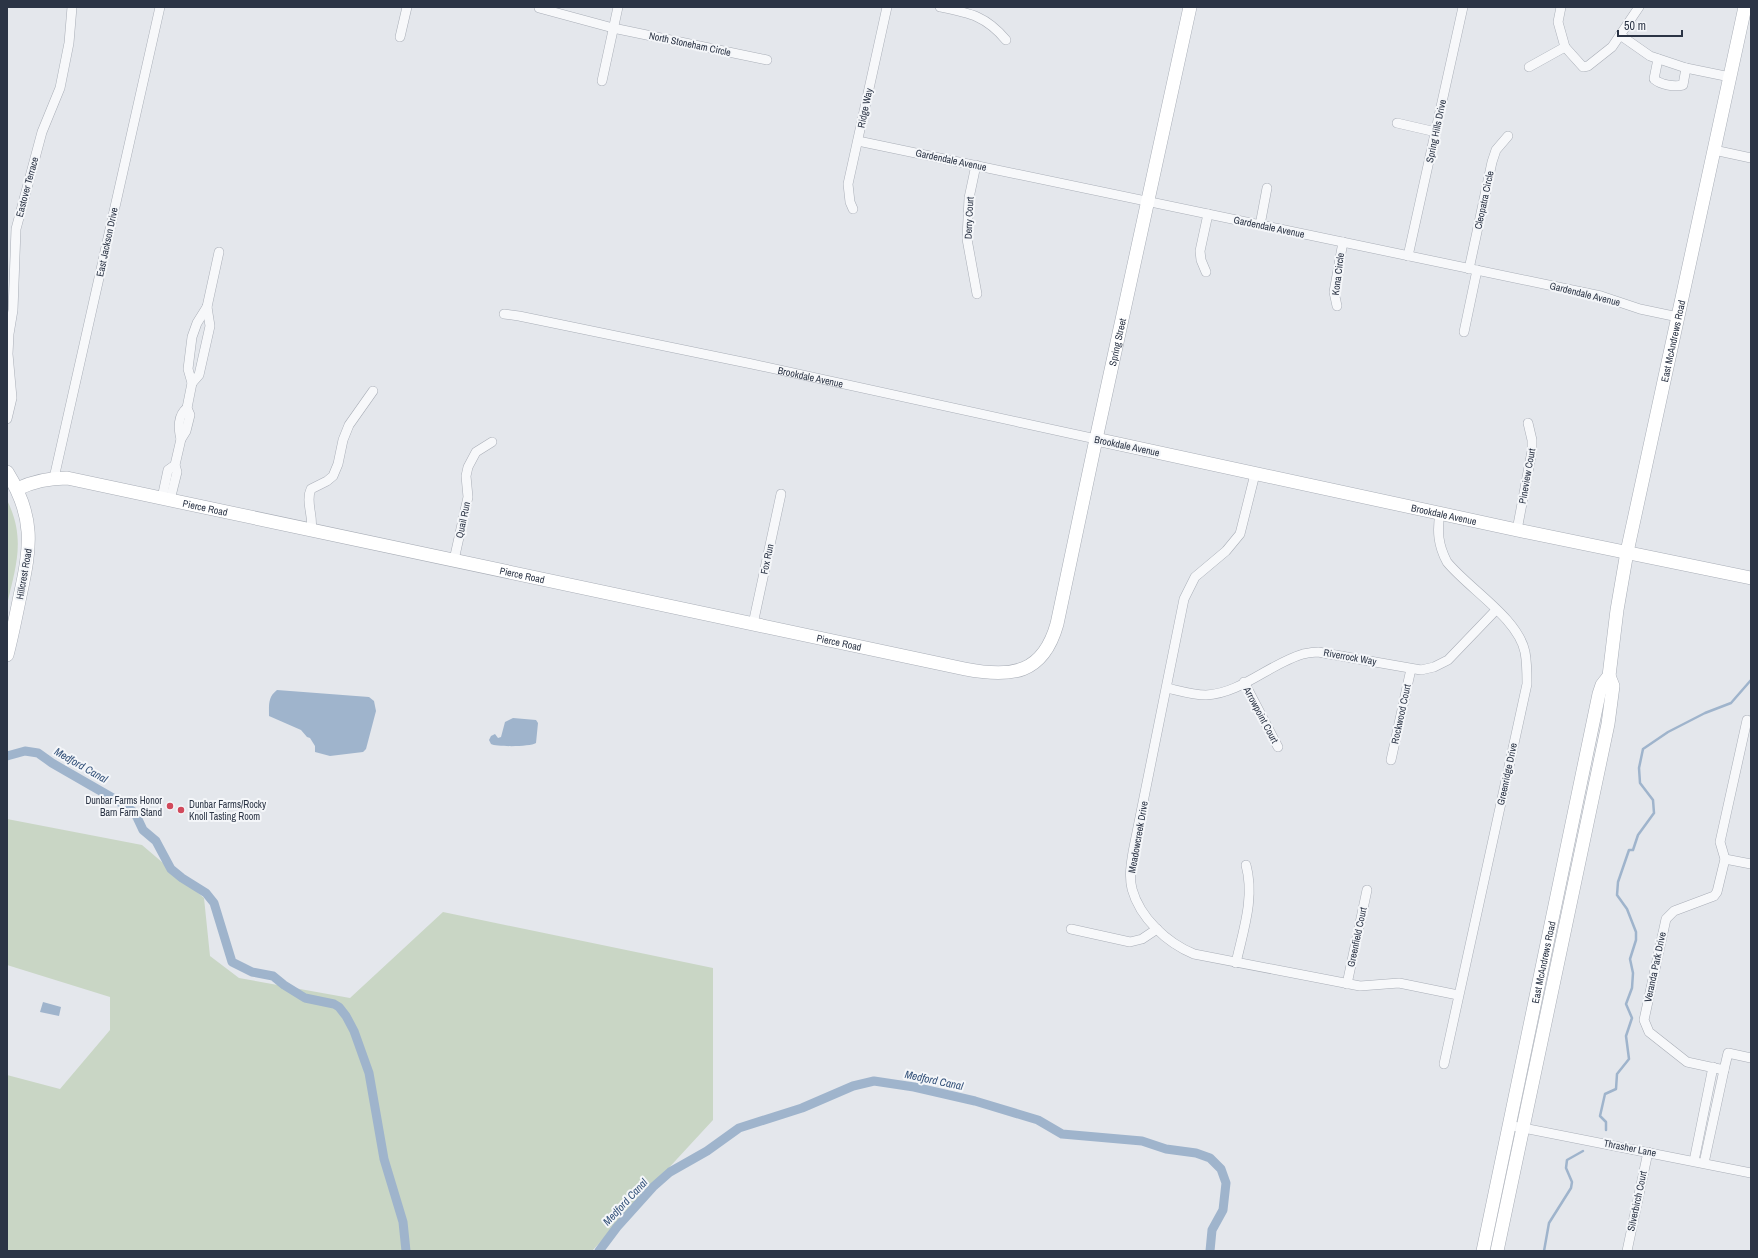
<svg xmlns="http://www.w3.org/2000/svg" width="1758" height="1258" font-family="'Archivo Narrow',sans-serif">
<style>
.green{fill:#c9d6c5}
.water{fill:#9fb4cc}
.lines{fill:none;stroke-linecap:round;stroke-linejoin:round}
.stream{stroke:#9fb4cc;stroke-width:2.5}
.canal{stroke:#9fb4cc;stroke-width:9}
.street-casing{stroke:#a9aeb7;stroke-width:10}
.secondary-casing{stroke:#a9aeb7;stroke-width:14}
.street{stroke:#f7f8fa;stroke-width:9}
.secondary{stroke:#fff;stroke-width:13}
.poi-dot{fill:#d1495b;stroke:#f4f6f9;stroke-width:1.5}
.labels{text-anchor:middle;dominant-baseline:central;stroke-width:4;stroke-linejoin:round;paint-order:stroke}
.street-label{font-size:10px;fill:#2b3445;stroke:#f4f6f9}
.poi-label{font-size:10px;fill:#2b3445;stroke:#f4f6f9;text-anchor:end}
.water-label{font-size:11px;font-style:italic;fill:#34527a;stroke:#f4f6f9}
</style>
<rect width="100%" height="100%" fill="#e4e7ec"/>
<path class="green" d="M7,500C26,539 16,565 7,605Z
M7,819L142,845L204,898L210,956L239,978L350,998L443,912L713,968V1120L592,1251H7V1075L60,1089L110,1030V997L7,965Z"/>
<path class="water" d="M277,690L369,697L374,701L376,711L366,749L363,752L330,756L315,752V746L310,738L307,737L301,730L269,716C269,704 268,697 277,690Z
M513,718L536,720L538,723L536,743C530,747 497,747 491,744L489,740L491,736L495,734L498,738L501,737L505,722Z
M43,1002L61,1007L59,1016L40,1012Z"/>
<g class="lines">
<path class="stream" d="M1606,1130V1122L1600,1116L1605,1094L1616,1089L1617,1074L1629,1059L1626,1036L1632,1018L1626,1004L1632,988L1633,973L1630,959L1636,940V932L1627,909L1617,895L1618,882L1629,850H1633L1638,835L1654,813L1653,800L1640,783L1639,768L1643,749L1668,732L1705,713L1731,703L1751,680
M1544,1251L1549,1223L1571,1188L1572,1182L1566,1168L1567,1160L1583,1151"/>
<path class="canal" d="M7,756L25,751L38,753L52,763L118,801L135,813L143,830L156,841L171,869L182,878L206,893L214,903L232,962L252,972L273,976L284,985L305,998L334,1004L339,1007L346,1016L354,1031L369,1073L384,1159L403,1222L406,1251
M599,1251L617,1227L653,1187L670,1172L707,1151L739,1128L802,1108L853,1086L874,1081L914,1087L975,1101L1038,1120L1062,1134L1142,1141L1166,1149L1196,1153L1210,1158L1221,1169L1226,1183L1223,1210L1212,1230L1210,1251"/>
<defs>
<g id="street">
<path d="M940,7C970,13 986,16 1006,40"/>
<path d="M1561,7L1558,22L1565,47L1583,67L1588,66L1612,47L1639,7"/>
<path d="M539,8L613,28L767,60"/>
<path d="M1620,35L1650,56L1686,68L1730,77"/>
<path d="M400,37L407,7"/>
<path d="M1658,59L1654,79C1661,85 1674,87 1683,85L1686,68"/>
<path d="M1529,67L1565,47"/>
<path d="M602,81L618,7"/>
<path d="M1397,123L1436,132"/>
<path d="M858,141L1601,296L1640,309L1678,317"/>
<path d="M1714,150L1751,158"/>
<path d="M976,165L969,198L967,239L977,294"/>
<path d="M853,209L850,202L848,184L887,7"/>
<path d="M1260,225L1267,188"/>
<path d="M1408,256L1463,7"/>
<path d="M1469,269L1492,162L1496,150L1508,136"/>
<path d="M1206,272L1201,260L1200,251L1208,214"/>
<path d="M1337,306L1334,292L1343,242"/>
<path id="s1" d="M504,314L519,316L752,364L1096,439"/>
<path d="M1464,332L1477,270"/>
<path d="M192,383L199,375L210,326L207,307L219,252"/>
<path d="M7,419L12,398L8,354L9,334L13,310L16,229L42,132L60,88L69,43L72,7"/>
<path d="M181,439C178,428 178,415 187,408"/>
<path d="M1255,474L1240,534L1226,551L1195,577L1184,599L1133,852C1131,864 1129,876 1132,889C1140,918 1167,943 1194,954L1360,986L1399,983L1458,995"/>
<path d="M54,478L160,7"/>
<path d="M162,498L168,470L175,465"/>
<path d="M170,500L177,472L175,465L181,439L186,431L190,415L187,408L192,383L188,369L192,337L197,323L207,307"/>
<path d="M1440,513C1437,531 1438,545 1447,562C1469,589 1518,618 1525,652C1527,663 1527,673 1527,684L1444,1064"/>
<path d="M311,530C314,516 305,502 311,489L327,481L333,476L338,464L343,440L349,425L373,391"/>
<path d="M1517,530L1532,451V440L1528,423"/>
<path d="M454,560L468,497L466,476L468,467L476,452L492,442"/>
<path d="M753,624L781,494"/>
<path d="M1244,682L1278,747"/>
<path d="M1167,688C1180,691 1193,695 1206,695C1240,694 1271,663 1303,654C1308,653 1313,652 1318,652L1421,670L1434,667L1448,660L1496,610"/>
<path d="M1747,720L1720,842L1725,859L1717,892L1714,896L1674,911L1666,919L1644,1020L1649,1032L1687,1062L1724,1070L1728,1053L1751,1058"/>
<path d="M1391,760L1411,669"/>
<path d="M1725,859L1751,864"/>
<path d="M1071,929L1130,942L1142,939L1157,929"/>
<path d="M1236,963C1243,931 1255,898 1246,865"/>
<path d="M1347,984L1367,890"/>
<path d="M1508,1125L1751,1173"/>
<path d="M1694,1161L1713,1067"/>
<path d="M1704,1163L1724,1070"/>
<path d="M1627,1251L1648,1152"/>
</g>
<g id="secondary">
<path id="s2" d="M1096,439L1517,530L1751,578"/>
<path d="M7,472C35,517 31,546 20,596C16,616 12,636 7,655"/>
<path id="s3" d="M17,489C34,481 48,478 67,478L965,669C1012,678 1043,674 1057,624L1096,439L1190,7"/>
<path id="s4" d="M1483,1251L1599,694L1602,685L1609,676L1617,610L1627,552L1745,7"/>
<path d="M1497,1251L1608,724L1613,686L1609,676"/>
</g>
</defs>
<use href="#street" class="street-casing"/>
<use href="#secondary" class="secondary-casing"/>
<use href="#street" class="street"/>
<use href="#secondary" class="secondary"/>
</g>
<g class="poi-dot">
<circle cx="170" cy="806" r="4"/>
<circle cx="181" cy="810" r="4"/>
</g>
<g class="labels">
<g class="street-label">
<text transform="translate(690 44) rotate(12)">North Stoneham Circle</text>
<text transform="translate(865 108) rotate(-78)">Ridge Way</text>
<text transform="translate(1436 131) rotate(-78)">Spring Hills Drive</text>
<text transform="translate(951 160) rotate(12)">Gardendale Avenue</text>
<text transform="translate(27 187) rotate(-75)">Eastover Terrace</text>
<text transform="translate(1484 200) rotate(-78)">Cleopatra Circle</text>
<text transform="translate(969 218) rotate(-87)">Derry Court</text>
<text transform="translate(1269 227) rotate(12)">Gardendale Avenue</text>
<text transform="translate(107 242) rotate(-78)">East Jackson Drive</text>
<text transform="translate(1338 274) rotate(-83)">Kona Circle</text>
<text transform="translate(1585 294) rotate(14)">Gardendale Avenue</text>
<text stroke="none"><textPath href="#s4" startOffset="931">East McAndrews Road</textPath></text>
<text stroke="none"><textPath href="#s3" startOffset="1375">Spring Street</textPath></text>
<text stroke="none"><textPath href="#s1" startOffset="313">Brookdale Avenue</textPath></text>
<text transform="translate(1127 446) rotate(12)">Brookdale Avenue</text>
<text transform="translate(1527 476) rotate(-80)">Pineview Court</text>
<text stroke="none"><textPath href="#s3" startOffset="193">Pierce Road</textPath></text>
<text stroke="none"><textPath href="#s2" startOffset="356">Brookdale Avenue</textPath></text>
<text transform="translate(463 520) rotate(-78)">Quail Run</text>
<text transform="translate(767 559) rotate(-78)">Fox Run</text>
<text transform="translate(24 574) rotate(-80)">Hillcrest Road</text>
<text stroke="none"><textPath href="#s3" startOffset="517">Pierce Road</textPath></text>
<text stroke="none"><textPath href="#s3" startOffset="841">Pierce Road</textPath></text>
<text transform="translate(1350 657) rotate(10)">Riverrock Way</text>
<text transform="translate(1401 714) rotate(-78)">Rockwood Court</text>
<text transform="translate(1261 715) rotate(62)">Arrowpoint Court</text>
<text transform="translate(1507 774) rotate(-78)">Greenridge Drive</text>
<text transform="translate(1138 837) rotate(-80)">Meadowcreek Drive</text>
<text transform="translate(1357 937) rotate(-78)">Greenfield Court</text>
<text stroke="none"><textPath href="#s4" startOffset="295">East McAndrews Road</textPath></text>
<text transform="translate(1655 967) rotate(-78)">Veranda Park Drive</text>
<text transform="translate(1630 1148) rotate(11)">Thrasher Lane</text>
<text transform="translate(1637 1201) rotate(-78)">Silverbirch Court</text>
</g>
<g class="poi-label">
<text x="162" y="800">Dunbar Farms Honor<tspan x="162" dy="12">Barn Farm Stand</tspan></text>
<text x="189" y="804" text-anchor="start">Dunbar Farms/Rocky<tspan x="189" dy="12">Knoll Tasting Room</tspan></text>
</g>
<g class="water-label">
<text transform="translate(81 765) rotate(30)">Medford Canal</text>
<text transform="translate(934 1080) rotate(12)">Medford Canal</text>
<text transform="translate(625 1202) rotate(-47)">Medford Canal</text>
</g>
</g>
<rect width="1758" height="1258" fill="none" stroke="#2b3445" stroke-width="16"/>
<path d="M1618 30v6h64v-6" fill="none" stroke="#2b3445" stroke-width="2"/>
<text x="1624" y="30" font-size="12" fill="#2b3445" stroke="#f4f6f9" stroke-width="3" paint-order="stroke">50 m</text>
</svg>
